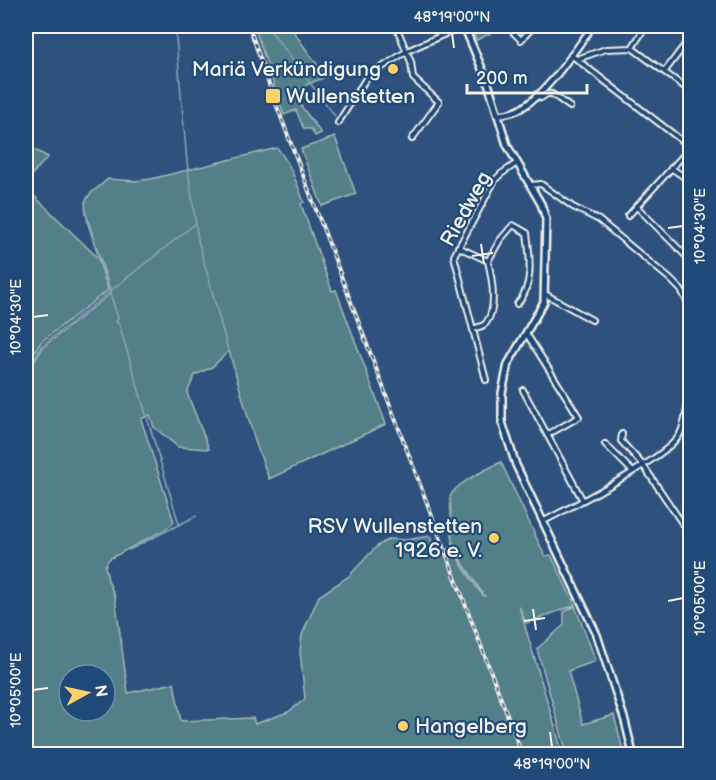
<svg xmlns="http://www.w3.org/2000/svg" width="716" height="780" font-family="'Balsamiq Sans',sans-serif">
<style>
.green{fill:#527f88;stroke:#a3b8b8;stroke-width:1.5;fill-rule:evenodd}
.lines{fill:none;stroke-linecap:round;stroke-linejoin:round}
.stream{stroke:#8ca7bf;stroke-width:1.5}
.minor-casing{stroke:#f4f1e8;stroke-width:8}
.tertiary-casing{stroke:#f4f1e8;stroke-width:9}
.secondary-casing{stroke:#f4f1e8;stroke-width:10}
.minor{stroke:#1f4a7a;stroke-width:4}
.tertiary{stroke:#1f4a7a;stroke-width:4.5}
.secondary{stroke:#1f4a7a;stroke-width:5}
.rail-casing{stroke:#f4f1e8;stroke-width:4}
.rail{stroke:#1f4a7a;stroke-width:1.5;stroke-dasharray:4.5;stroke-linecap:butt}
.ticks{fill:none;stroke:#f4f1e8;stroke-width:2}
.poi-dot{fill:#ffd166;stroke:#1f4a7a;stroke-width:2}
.labels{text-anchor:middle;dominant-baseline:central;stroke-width:4.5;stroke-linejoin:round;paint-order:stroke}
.poi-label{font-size:21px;fill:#f4f1e8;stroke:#1f4a7a;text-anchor:end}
.street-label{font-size:21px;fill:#f4f1e8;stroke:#1f4a7a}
.neatline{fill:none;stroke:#f4f1e8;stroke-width:2}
.ticks-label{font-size:15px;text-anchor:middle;fill:#f4f1e8}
</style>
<rect width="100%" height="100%" fill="#2e527d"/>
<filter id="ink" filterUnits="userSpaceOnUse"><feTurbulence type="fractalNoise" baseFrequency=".0167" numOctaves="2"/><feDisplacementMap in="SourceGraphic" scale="12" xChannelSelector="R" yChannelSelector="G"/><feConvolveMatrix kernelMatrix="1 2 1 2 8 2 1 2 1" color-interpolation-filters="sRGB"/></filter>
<g filter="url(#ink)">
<path class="green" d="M254,26H292L295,34L326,77L308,84L293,95L321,133L315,136L311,129H305L303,127L296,110L284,115Z
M476,26H500L503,27L477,40L470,28Z
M335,137L356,194L322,206L301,149Z
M277,148C290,163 297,183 304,202L301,204L332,291L336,290L386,424L269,479L255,441L229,351L212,367L195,375L187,393L209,449L178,447L154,427L150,415L141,419L174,522L166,529L109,559L105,566L108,580L115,597L128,693L174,683L181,721L253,718L255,724L288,712L305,699L300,651L302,635L319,596L348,577L377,546L389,539L406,540L430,536L436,553L451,548L477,588L485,597L453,548L450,497C455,483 488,469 501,462L545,556L551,555L575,605L526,623L519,606L563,754H26V375L43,347L111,293L86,214L85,202L90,194L108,179L135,181L151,179ZM69,675H105V711H69Z
M26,149H33L48,157L26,181Z
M26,188L98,258L108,290L41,342L26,366Z
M575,606L596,661L568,671L583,724L614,715L624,754H567L537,649L564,625V612Z"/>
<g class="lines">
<path class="stream" d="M175,26L187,162L198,240L228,350
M267,26L335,116
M87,221L118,318L116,322L119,324L179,524
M26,372L42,345L195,224
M129,550L196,516"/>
<defs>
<path id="minor" d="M396,26L411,62L413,78L439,102L412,139
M507,26L521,40L534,26
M632,48L646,26
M571,55L690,147
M577,59L606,49L632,48L690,91
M665,71L690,38
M537,94L541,98L547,94H552L570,107
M338,123L365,80L373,73L407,51L463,26
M671,168L690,181
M530,185L541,184L573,207L599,220L670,279L681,290L690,307
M636,206L690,260
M628,216L690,148
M458,247L488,261
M545,294L592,320
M473,329C477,327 483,327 486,323C498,308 492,278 488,261L500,240L513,225L527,233C530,256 534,287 517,304
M526,333L579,417L547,435
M486,380L454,256L495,180L501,174L517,163
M523,390L582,499
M622,434L621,441L643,465L682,523
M605,444L632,471
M544,521C571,507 669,457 680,434C686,422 687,407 690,393"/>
<path id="tertiary" d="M497,115C505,114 513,113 520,109C549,92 573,52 593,26"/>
<path id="secondary" d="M464,26L488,83L507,145L541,204L546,219L544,302L508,364L502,393V422L516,465L597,635L625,721L633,754"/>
</defs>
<use href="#minor" class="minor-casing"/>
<use href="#tertiary" class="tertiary-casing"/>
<use href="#secondary" class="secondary-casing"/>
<use href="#minor" class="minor"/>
<use href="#tertiary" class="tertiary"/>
<use href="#secondary" class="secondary"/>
<defs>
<path id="rail" d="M249,26L273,96L522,754"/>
</defs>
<use href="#rail" class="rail-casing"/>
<use href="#rail" class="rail"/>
</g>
</g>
<path class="ticks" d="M452,33L454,48M668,228L683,226M481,244L484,264M472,256L493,253M33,317L48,315M668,601L683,598M533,609L536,630M524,621L545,618M33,690L48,688M550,732L552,747"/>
<g class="poi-dot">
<circle cx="393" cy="69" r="6"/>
<rect x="265" y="88" width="16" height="16" rx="3"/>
<circle cx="494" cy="538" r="6"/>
<circle cx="403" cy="726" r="6"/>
</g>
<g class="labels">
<g class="poi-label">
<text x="381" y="69">Mariä Verkündigung</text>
<text x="286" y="96" text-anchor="start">Wullenstetten</text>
<text x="482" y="526">RSV Wullenstetten<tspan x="482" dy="24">1926 e. V.</tspan></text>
<text x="415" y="726" text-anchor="start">Hangelberg</text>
</g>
<g class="street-label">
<text transform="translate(466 209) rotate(-61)">Riedweg</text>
</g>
</g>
<rect width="716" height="780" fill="none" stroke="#1f4a7a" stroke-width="66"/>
<g transform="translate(87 693) rotate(82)"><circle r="28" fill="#1f4a7a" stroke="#748da6" stroke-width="1.5"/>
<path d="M0-4.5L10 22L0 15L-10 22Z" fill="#ffd166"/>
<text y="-9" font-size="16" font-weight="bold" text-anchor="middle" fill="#f4f1e8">N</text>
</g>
<path d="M467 84v9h120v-9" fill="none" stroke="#f4f1e8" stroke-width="3"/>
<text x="476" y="84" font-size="18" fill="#f4f1e8" stroke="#1f4a7a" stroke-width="4.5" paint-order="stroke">200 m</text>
<rect x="33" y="33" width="650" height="714" class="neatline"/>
<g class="ticks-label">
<text x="452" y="22">48°19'00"N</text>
<text transform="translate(700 226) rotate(-90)" y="5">10°04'30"E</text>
<text transform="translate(16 317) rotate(-90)" y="5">10°04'30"E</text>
<text transform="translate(700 598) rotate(-90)" y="5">10°05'00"E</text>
<text transform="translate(16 690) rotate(-90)" y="5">10°05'00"E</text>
<text x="552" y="769">48°19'00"N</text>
</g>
</svg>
